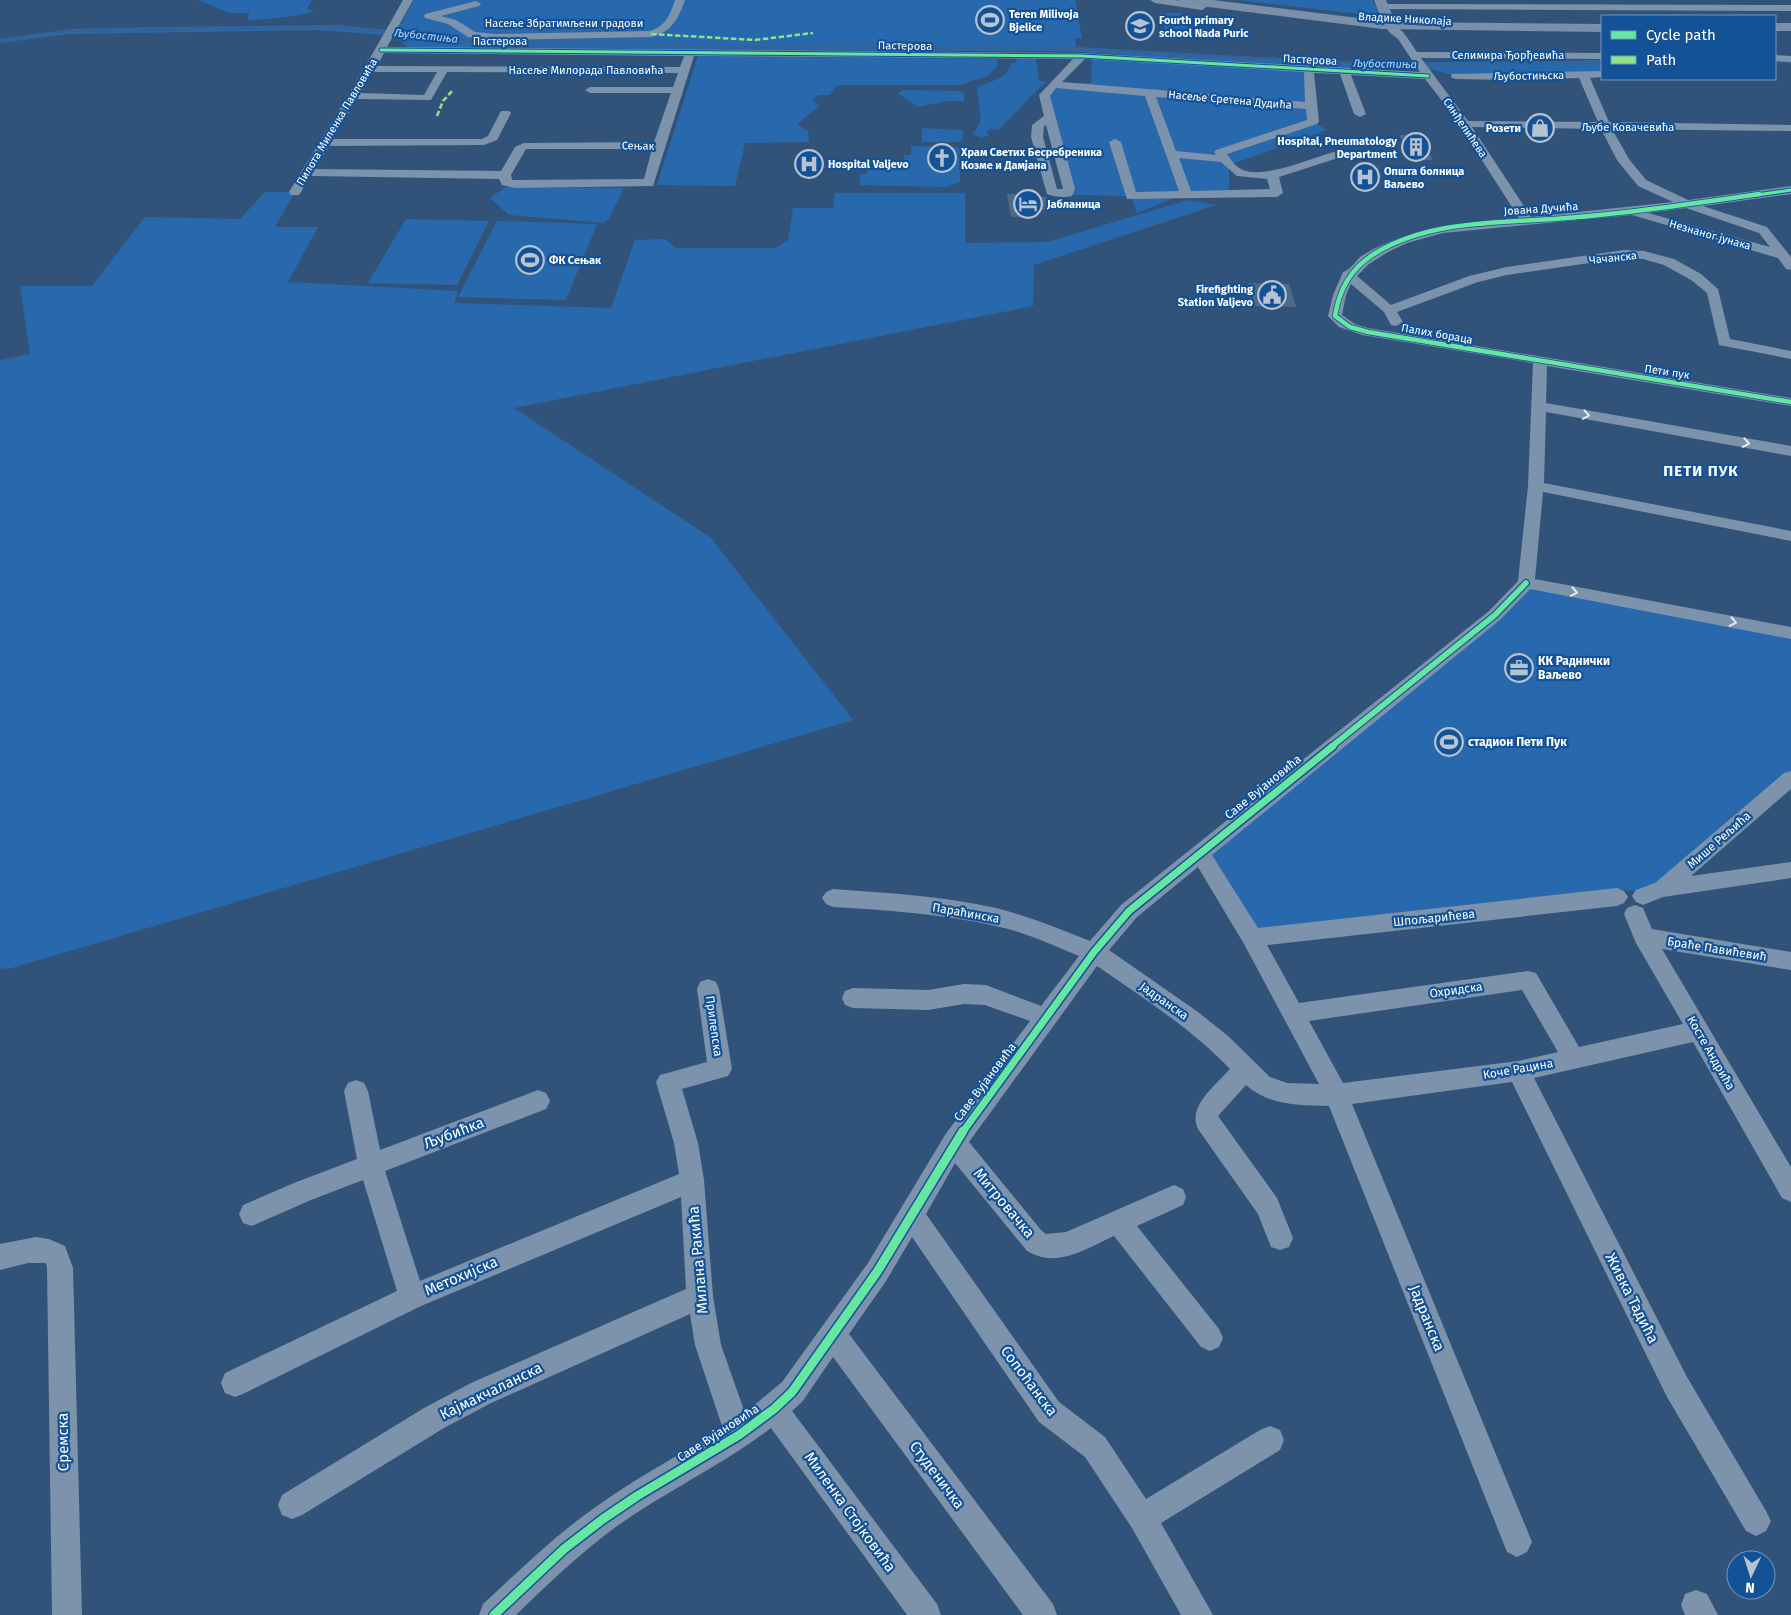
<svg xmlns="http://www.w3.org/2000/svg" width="1791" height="1615" font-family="'Fira Sans',sans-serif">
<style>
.green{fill:#2869ae}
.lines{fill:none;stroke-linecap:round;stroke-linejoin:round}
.stream{stroke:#376294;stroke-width:2.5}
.building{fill:#4f6a88}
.minor{fill:#7c93ab;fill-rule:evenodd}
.major{fill:#7a8fa9;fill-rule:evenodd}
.quiet{stroke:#91e382;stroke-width:2.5;stroke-dasharray:5.5 2.5;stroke-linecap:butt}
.cycleway-far4-casing{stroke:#145297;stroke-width:5}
.cycleway-far3-casing{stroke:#145297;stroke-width:6}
.cycleway-far2-casing{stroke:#145297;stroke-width:8}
.cycleway-far1-casing{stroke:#145297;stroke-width:10}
.cycleway-casing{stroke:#145297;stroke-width:12}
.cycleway-far4{stroke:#66e7a1;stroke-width:3}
.cycleway-far3{stroke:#66e7a1;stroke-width:4.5}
.cycleway-far2{stroke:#66e7a1;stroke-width:5.5}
.cycleway-far1{stroke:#66e7a1;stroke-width:7}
.cycleway{stroke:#66e7a1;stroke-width:9}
.oneway{stroke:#e5e9ee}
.labels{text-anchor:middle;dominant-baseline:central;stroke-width:4.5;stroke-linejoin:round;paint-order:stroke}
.far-poi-label{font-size:11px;font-weight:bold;fill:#fff;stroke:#145297;text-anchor:start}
.far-street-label{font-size:11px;fill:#fff;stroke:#145297}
.far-water-label{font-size:11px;font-style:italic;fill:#b3d5f9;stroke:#145297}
.poi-label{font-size:12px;font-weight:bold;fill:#fff;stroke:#145297;text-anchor:start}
.street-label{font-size:12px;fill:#fff;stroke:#145297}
.far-district-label{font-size:15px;font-weight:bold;letter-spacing:1px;fill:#fff;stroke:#145297}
.near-street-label{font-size:15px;fill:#fff;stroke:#145297}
</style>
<rect width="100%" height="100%" fill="#325379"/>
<path class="green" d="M199,0H312L307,9L313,10L310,13C289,17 268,20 248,20L249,13H229Z
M414,0H1075L1082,38H1075L1076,47L1358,63L1602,60V73L1583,75L1456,76L1434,70L1355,69L1063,51L411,50L395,36L320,30L68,34L0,43V39L72,29L159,27L339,25L397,31Z
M1236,0H1372L1378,11L1376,14L1368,15Z
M1160,13H1181L1187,29H1165Z
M698,56L997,59V67L987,76L960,85H840L835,87L830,95H819L812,101L820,105L797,124L808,131L809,142L745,143L735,186L657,185Z
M1092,57L1309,70L1313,122L1327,130L1229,165V190L1186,193L1137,213L1131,196L1074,195L1068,193L1044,95L1064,83H1091Z
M1017,59H1036L1039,81H1046L998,130L990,129L986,132L989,135L981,138L973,134L981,121L977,88C990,81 1008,79 1011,63H1016Z
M903,90L960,91L964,93V101H948L918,107L897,93Z
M922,128L960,130L964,132L962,141L958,142H922Z
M911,146L957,147L960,149V182L946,187L860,185V174H867V170L883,169V166H904V155H911Z
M506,187L624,188L609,218L604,223L509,215L490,198Z
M265,192H295L275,227H318L288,282L458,291L454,303L611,308L635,240L665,239L676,248H776L788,240L793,208H833L835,193H965V243L1047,242L1188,200L1216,205L1034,265L1033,306L514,408L711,538L853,720L12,968L0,969V360L30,354L20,286H92L145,217L240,219Z
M406,219L489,221L457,285L368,283Z
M497,221L597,224L566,300L458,297Z
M1526,583L1791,633V779L1643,896L1635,891L1625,890L1252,938L1200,853Z"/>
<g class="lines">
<path class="stream" d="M0,41L70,31L336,27L487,43L577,42L713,47L1062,48L1390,65L1602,62
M1775,61L1791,62"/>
</g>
<path class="building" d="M1418,134L1433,160H1414L1399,135Z
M1007,194H1023L1024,197H1046L1048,210H1028L1029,217H1011Z
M1249,283L1289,284L1296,307L1255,306Z
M1524,659L1533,676L1514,678L1506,660Z"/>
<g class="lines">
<path class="minor" d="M403,0H413L387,47L1082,53L1420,72L1398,39L1389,32L1385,25L1390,22C1400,25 1411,43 1417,52L1602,53V59L1421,58L1468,121L1598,122L1579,78L1504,80L1456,79L1452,78L1451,76L1452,74L1602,71V77L1590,78L1609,122L1791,125V131L1612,129L1629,159L1646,180L1688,200L1791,186V194L1703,206L1767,227L1791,257V270L1786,269L1778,258L1632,215L1443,233L1407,243L1388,252L1369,264L1357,276L1391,305L1469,276L1507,267L1624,250L1644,251L1674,259L1701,274L1718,289L1730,339L1791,351V359L1719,345L1707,293L1691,280L1664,265L1643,259L1624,258L1507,275L1478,282L1397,312L1403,322L1396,326L1391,325L1384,312L1351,284L1346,295L1342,315L1355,324L1368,328L1791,398V406L1547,366L1546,403L1791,446V456L1546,412L1544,483L1791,531V541L1543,492L1535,579L1791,627V639L1530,589L1501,619L1212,855L1258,928L1617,888L1624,891L1628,897L1624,903L1617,906L1267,945L1299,1003L1528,971L1536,973L1579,1047L1683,1024L1636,943L1624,914L1627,908L1635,905L1643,908L1652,929L1791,952V970L1662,949L1791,1167V1202L1782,1198L1693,1042L1534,1078L1687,1377L1766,1511L1771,1521L1766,1531L1756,1536L1746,1531L1667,1397L1512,1082L1352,1104L1532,1542L1527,1552L1517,1557L1507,1552L1329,1106C1299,1105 1270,1106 1246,1085L1218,1116L1277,1198L1293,1238L1289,1247L1280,1250L1271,1247L1258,1214L1198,1129C1187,1106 1216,1085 1230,1069C1191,1028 1143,998 1097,966L969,1142L1041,1230L1046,1234L1066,1232L1174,1185L1183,1189L1186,1197L1183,1205L1137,1226L1219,1329L1223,1338L1219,1347L1210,1351L1201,1347L1114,1236C1085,1249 1058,1269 1027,1251L955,1163L926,1214L1059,1402L1105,1437L1146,1499L1260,1430L1270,1426L1280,1430L1284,1440L1280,1450L1161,1523L1213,1615H1181L1132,1528L1085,1457L1039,1422L912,1237L886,1281L849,1334L1053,1604L1057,1615H1023L833,1357L802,1402L792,1411L937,1604L941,1615H907L771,1428C721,1466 664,1492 613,1529C578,1555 547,1585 516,1615H479L483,1604C519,1571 553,1537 593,1509C634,1479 679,1455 723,1429L695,1345L690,1314L491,1403L444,1428L302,1515L292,1519L282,1515L278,1505L282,1495L424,1408L471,1383L686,1289L681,1197L421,1306L245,1393L235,1397L225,1393L221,1383L225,1373L397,1291L363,1180L311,1200L252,1226L243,1223L239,1214L243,1205L294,1183L357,1159L344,1091L348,1083L356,1080L364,1083L368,1091L380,1150L538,1090L546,1093L550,1101L546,1109L385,1171L420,1281L679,1174L674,1143L656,1082L660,1075L707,1062L697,989L700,982L708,979L716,982L719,989L732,1069L728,1076L682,1089L698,1143L704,1180L713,1296L721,1345L745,1413L782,1382L868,1263L945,1135L1030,1021L985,1005L964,1004L928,1010L853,1008L845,1005L842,998L845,991L853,988L928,990L964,984L986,985L1041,1006L1079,956C1052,945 1025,932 996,926C943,914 887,910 833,907L826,904L822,898L826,892L833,889C887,893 943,896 996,908C1029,916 1059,929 1090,941L1121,905L1489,611L1518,581L1528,486L1533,363L1362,335L1339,327L1328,316L1333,295L1343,272C1350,270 1355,262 1360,257C1366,253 1373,249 1380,246C1424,225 1471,221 1519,218L1453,115L1425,79L1351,75L1366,114L1360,117L1354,114L1340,74L1314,73L1319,122L1317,124L1227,154C1231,160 1236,167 1243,170C1265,179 1311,158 1334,152L1340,156L1338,158L1279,177L1283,193L1277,197L1127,199L1109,142L1115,139L1121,142L1136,192L1179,191L1145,96L1056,88L1050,96L1075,189L1072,196C1064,198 1054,197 1047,194L1031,137L1032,125L1044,116L1039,95L1073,59L694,56L653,186L515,188L502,185L499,179L311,176L299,195H291L289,192C327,130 367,65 403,0ZM384,53L684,56L680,67L377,66ZM1085,59L1304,72L1305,102L1062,82ZM373,72H437L424,95L361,93ZM447,72L678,73L673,87H590L585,90L590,93H671L654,142L524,143L515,147L501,171L315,169L329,146L484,145L497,140L511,113L509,111H501L488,136L482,139H333L357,99L431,100ZM1156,97L1306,109L1307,120L1216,150L1214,152L1216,155L1176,151ZM1046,125L1063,189H1057L1043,137L1044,126ZM1472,127L1601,129L1617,160L1638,186L1673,202L1531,217ZM526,149H652L644,179L512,180L511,175ZM1179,158L1221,162L1237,176L1267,179L1270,189L1191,191ZM1686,208L1759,233L1770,247L1648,213ZM1198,867L1244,944L1319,1084L1287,1083L1270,1077L1228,1036L1198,1012L1109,950L1137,917ZM1522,990L1558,1052L1518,1061L1343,1083L1309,1021Z
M675,0H685C678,19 672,32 651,37L497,40L468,37L448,24L425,18L424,16L425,14L476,1L481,4L479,6L441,16L456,20L475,32L497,34L650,31C666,26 670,15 675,0Z
M1150,0H1175L1200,4L1207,0L1212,3L1202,10L1155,3Z
M1384,4L1791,5V11L1381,9L1379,7Z
M1775,55L1791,56V62L1775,61Z
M1791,771V789L1691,876L1791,862V878L1663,897L1643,905L1636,902L1632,896L1636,890L1655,883L1784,773Z
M36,1237L49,1239L65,1246L73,1268L82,1615H52L47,1268L46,1263H28L0,1270V1244Z
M1696,1590L1707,1594L1718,1615H1685L1681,1605L1685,1594Z"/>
<path class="major" d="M1178,0H1213L1382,21L1374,0H1386L1395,22L1602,24V32L1382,29L1184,4Z
M1775,23H1791V31H1775Z"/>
<path class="quiet" d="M651,34L755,40L813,33
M437,116L443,101L453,90"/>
<defs>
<path id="cycleway-far4" d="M381,50L1082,56L1428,76
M1750,196L1791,190"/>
<path id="cycleway-far3" d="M1759,194C1698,203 1638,212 1578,217C1511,224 1433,217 1374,254C1351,268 1339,290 1335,316L1350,327L1368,332L1791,402"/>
<path id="cycleway-far2" d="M1331,747L1495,615L1526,583"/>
<path id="cycleway-far1" d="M962,1133L1094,952L1129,911L1333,746"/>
<path id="cycleway" d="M494,1615L564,1549L603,1519L637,1496L739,1435L774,1409L792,1392L877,1272L963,1131"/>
</defs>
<use href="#cycleway-far4" class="cycleway-far4-casing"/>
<use href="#cycleway-far3" class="cycleway-far3-casing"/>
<use href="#cycleway-far2" class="cycleway-far2-casing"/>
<use href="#cycleway-far1" class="cycleway-far1-casing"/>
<use href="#cycleway" class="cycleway-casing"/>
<use href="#cycleway-far4" class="cycleway-far4"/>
<use href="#cycleway-far3" class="cycleway-far3"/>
<use href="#cycleway-far2" class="cycleway-far2"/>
<use href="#cycleway-far1" class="cycleway-far1"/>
<use href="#cycleway" class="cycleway"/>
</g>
<defs><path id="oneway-chevron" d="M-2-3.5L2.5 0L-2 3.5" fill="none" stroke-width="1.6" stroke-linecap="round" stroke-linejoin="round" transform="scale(1.25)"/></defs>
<g class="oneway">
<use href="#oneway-chevron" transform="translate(1586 415) rotate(10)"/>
<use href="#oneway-chevron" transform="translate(1746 443) rotate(10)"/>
<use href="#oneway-chevron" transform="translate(1574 592) rotate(11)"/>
<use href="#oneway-chevron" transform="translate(1733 622) rotate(11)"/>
</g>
<defs>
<symbol id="stadium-ring" viewBox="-11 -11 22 22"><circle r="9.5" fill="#145297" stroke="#b7c3d0" stroke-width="1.5"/><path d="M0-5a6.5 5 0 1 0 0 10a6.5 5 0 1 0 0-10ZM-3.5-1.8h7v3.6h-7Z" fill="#b7c3d0"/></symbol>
<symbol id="school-ring" viewBox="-11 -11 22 22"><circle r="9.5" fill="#145297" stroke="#b7c3d0" stroke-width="1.5"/><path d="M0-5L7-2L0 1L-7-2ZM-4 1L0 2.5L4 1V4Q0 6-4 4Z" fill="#b7c3d0"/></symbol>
<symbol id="shop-ring" viewBox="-11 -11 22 22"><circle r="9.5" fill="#145297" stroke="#b7c3d0" stroke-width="1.5"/><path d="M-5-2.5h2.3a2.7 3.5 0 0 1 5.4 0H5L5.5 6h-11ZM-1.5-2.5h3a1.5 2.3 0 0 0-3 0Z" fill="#b7c3d0"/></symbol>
<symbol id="building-ring" viewBox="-11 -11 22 22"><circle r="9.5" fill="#145297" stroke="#b7c3d0" stroke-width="1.5"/><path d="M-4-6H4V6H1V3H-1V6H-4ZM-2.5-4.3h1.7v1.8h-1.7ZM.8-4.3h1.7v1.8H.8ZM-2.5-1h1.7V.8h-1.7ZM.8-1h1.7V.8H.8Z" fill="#b7c3d0"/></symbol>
<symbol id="church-ring" viewBox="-11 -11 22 22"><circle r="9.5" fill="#145297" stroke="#b7c3d0" stroke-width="1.5"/><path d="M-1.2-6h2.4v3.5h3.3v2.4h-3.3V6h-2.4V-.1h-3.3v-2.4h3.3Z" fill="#b7c3d0"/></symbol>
<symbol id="hospital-ring" viewBox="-11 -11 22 22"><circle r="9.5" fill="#145297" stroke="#b7c3d0" stroke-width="1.5"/><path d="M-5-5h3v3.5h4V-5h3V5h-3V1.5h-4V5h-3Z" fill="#b7c3d0"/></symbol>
<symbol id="hotel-ring" viewBox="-11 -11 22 22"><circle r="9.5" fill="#145297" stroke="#b7c3d0" stroke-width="1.5"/><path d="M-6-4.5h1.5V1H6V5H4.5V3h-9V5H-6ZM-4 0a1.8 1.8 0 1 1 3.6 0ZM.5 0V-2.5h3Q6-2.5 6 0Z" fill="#b7c3d0"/></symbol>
<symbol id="civic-ring" viewBox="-11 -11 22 22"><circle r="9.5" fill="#145297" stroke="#b7c3d0" stroke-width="1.5"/><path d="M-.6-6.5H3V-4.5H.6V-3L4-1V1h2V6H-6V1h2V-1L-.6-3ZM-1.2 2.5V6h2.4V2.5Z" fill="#b7c3d0"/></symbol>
<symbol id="office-ring" viewBox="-11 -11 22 22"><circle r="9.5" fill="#145297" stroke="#b7c3d0" stroke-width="1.5"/><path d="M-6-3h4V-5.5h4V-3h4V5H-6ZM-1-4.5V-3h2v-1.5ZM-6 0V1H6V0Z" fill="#b7c3d0"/></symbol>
</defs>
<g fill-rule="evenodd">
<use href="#stadium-ring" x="974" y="4" width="32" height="32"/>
<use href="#school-ring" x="1124" y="10" width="32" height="32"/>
<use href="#shop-ring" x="1524" y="112" width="32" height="32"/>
<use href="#building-ring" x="1400" y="131" width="32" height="32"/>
<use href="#church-ring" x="926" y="142" width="32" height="32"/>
<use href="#hospital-ring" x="793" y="148" width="32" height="32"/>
<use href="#hospital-ring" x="1349" y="161" width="32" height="32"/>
<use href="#hotel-ring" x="1012" y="188" width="32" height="32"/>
<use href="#stadium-ring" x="514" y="244" width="32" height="32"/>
<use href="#civic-ring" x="1256" y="279" width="32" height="32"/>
<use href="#office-ring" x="1503" y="652" width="32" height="32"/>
<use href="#stadium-ring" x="1433" y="726" width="32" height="32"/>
</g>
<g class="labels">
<g class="far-poi-label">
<text x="1009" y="14">Teren Milivoja<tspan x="1009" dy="13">Bjelice</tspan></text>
<text x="1159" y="20">Fourth primary<tspan x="1159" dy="13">school Nada Puric</tspan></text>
<text x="1521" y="128" text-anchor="end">Розети</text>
<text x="1397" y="141" text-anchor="end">Hospital, Pneumatology<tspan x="1397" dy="13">Department</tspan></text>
<text x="961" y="152">Храм Светих Бесребреника<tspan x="961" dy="13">Козме и Дамјана</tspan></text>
<text x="828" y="164">Hospital Valjevo</text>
<text x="1384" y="171">Општа болница<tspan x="1384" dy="13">Ваљево</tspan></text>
<text x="1047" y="204">Јабланица</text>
<text x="549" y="260">ФК Сењак</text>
<text x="1253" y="289" text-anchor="end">Firefighting<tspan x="1253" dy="13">Station Valjevo</tspan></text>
</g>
<g class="far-street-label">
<text transform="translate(1405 19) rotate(3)">Владике Николаја</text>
<text x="564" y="23">Насеље Збратимљени градови</text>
<text x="500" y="41">Пастерова</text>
<text transform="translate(905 46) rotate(1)">Пастерова</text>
<text x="1508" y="55">Селимира Ђорђевића</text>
<text transform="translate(1310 60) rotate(3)">Пастерова</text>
<text x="586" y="70">Насеље Милорада Павловића</text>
<text transform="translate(1529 76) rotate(-1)">Љубостињска</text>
<text transform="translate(1230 100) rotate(5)">Насеље Сретена Дудића</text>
<text transform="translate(337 122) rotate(-59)">Пилота Миленка Павловића</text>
<text x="1628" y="127">Љубе Ковачевића</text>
<text transform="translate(1465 128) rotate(56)">Синђелићева</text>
<text transform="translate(638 146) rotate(1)">Сењак</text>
<text transform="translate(1541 209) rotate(-4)">Јована Дучића</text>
<text transform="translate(1710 235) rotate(16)">Незнаног јунака</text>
<text transform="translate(1613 258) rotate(-6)">Чачанска</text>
<text transform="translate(1437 334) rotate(10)">Палих бораца</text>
<text transform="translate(1667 372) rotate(9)">Пети пук</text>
</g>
<g class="far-water-label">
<text transform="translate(426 36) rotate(6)">Љубостиња</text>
<text transform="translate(1385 64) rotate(1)">Љубостиња</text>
</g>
<g class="poi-label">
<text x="1538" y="661">КК Раднички<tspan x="1538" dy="14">Ваљево</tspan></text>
<text x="1468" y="742">стадион Пети Пук</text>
</g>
<g class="street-label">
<text transform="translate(1263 787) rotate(-39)">Саве Вујановића</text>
<text transform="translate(1719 840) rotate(-41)">Мише Рељића</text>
<text transform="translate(966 913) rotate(10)">Параћинска</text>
<text transform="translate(1434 918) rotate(-6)">Шпољарићева</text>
<text transform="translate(1717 949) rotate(9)">Браће Павићевић</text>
<text transform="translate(1456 990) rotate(-8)">Охридска</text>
<text transform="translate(1164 1001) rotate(35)">Јадранска</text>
<text transform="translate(714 1026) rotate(82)">Прилепска</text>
<text transform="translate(1711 1053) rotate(60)">Косте Андрића</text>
<text transform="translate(1518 1069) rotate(-10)">Коче Рацина</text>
<text transform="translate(985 1082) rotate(-53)">Саве Вујановића</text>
<text transform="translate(718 1433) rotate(-33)">Саве Вујановића</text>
</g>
<g class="far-district-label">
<text x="1701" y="471">ПЕТИ ПУК</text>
</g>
<g class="near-street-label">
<text transform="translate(454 1133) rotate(-21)">Љубићка</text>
<text transform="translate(1004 1203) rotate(50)">Митровачка</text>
<text transform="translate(698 1260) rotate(-95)">Милана Ракића</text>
<text transform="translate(461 1276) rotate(-23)">Метохијска</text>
<text transform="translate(1632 1298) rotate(63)">Живка Тадића</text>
<text transform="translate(1427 1318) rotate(68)">Јадранска</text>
<text transform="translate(1029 1381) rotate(53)">Сопоћанска</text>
<text transform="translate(491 1391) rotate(-26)">Кајмакчаланска</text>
<text transform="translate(63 1442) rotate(-91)">Сремска</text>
<text transform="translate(937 1475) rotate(53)">Студеничка</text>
<text transform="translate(850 1512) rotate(54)">Миленка Стојковића</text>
</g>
</g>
<rect x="1601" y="15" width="175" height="65" fill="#145297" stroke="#7297c1"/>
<rect x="1611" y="31" width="25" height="8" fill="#66e7a1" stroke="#7297c1"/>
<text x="1646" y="40" font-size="15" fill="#ffffff">Cycle path</text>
<rect x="1611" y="56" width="25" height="8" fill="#91e382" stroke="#7297c1"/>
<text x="1646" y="65" font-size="15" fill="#ffffff">Path</text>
<g transform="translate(1751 1575) rotate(184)"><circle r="24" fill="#145297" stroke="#7297c1"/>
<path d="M0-4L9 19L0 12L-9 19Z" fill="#b7c3d0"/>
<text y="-8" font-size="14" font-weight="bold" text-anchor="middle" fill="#ffffff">N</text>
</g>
</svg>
